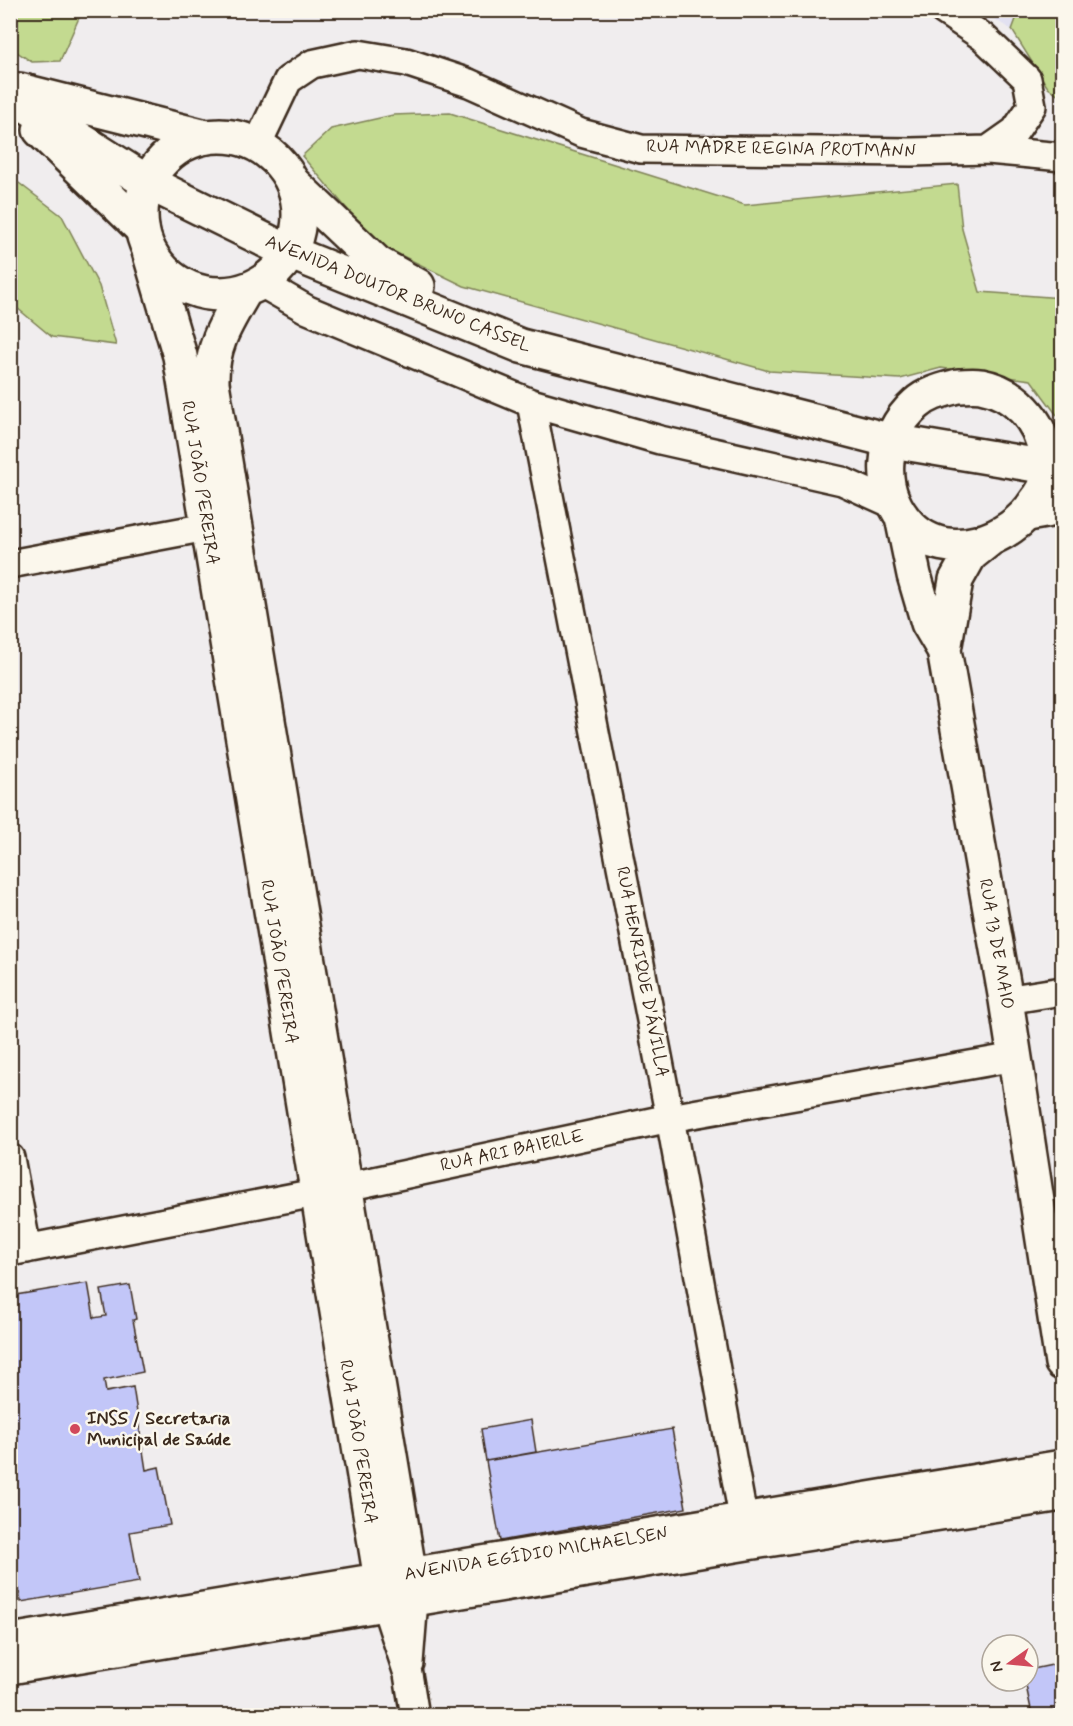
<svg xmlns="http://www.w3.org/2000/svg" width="1073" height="1726" font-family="Mynerve,sans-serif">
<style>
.built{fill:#e2e1f1}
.green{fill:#c3da90;stroke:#7f8257;stroke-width:1.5}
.building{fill:#c2c6f8;stroke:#3b2a1e;stroke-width:1.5}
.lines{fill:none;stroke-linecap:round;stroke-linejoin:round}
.street-casing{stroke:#3b2a1e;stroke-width:32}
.secondary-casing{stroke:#3b2a1e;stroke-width:38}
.primary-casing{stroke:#3b2a1e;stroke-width:38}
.street{stroke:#fbf7ec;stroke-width:27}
.secondary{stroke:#fbf7ec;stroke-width:33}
.primary{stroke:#fbf7ec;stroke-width:33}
.poi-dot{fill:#d1495b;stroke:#fbf7ec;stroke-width:2}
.labels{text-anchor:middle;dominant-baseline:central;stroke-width:5;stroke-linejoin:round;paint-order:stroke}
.street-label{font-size:18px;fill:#3b2a1e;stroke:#fbf7ec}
.poi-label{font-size:18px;font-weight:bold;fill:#3b2a1e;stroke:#fbf7ec;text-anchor:start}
</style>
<rect width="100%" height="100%" fill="#f0edee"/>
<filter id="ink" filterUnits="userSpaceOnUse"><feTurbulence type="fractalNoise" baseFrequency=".0167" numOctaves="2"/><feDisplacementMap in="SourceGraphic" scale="12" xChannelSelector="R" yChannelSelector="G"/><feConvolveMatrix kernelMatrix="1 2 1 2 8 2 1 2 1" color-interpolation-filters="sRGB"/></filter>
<g filter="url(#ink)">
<path class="built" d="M981,11L1019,10V11L1012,30Z"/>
<path class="green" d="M10,11L11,10L82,11L60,61L32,62L11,48Z
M1019,11H1062V97L1048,88L1012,30Z
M450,113L745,205L957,184L962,229L980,292L1062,298V422L1031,380L941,368L900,379L769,371L464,286L376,243L302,156L331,129L393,115Z
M11,177L62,216L99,286L116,345L52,337L11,303Z"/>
<path class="building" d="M88,1283L94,1318L106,1316L101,1290L130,1285L136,1319L133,1320L143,1372L104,1380L106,1392L133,1387L146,1470L159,1467L170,1525L130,1532L139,1582L21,1602L10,1541V1296Z
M531,1420L536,1452L486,1461L481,1429Z
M672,1429L686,1508L500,1541L486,1461Z
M1062,1663V1708L1032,1714L1025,1681H1028V1670Z"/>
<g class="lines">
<defs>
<path id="street" d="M257,145L288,80L312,64L358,54L406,62L469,83L581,133L641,149L911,152L988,150L1015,131L1032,106L1027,79L983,37L943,10
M988,150L1062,157
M261,283L308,310L531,403L660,440L842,481L895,505
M531,403L670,1118L747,1539
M1023,518L1062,511
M10,564L228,523
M1006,1000L1062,991
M10,1158L27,1249
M10,1252L346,1187L670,1118L1015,1057
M385,1604L408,1674L415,1716
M409,1663L414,1600"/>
<path id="secondary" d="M141 215a79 79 0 1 1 158 0a79 79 0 1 1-158 0Z
M149,251L180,356L385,1604
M245,291C227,322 211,345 212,383L414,1600
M958,386C965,386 973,385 981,386C1014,392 1041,420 1045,454C1046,462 1049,473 1047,481C1045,488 1040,496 1036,501C1011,541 947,564 910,526C876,491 880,436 916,404C928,393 943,390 958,386Z
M902,517L914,575L928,623L944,650
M990,539L970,555L956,580L944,650L1006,1000L1062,1363
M10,1641L1062,1467
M10,1667L747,1543L1062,1494"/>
<path id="primary" d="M19,90L206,137
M10,95L147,182L289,252L521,346L892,441L1047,467H1062
M40,130L142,229
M293,183L377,263L418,286"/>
</defs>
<use href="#street" class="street-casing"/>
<use href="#secondary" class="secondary-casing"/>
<use href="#primary" class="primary-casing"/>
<use href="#street" class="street"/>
<use href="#secondary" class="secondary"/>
<use href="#primary" class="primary"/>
</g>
</g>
<circle class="poi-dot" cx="75" cy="1429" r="6"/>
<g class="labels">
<g class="street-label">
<text transform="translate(781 149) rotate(1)">RUA MADRE REGINA PROTMANN</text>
<text transform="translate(398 294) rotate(22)">AVENIDA DOUTOR BRUNO CASSEL</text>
<text transform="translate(200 483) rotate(81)">RUA JOÃO PEREIRA</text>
<text transform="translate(996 944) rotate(80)">RUA 13 DE MAIO</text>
<text transform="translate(279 962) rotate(81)">RUA JOÃO PEREIRA</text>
<text transform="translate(642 972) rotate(79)">RUA HENRIQUE D'ÁVILLA</text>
<text transform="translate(512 1151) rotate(-12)">RUA ARI BAIERLE</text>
<text transform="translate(358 1442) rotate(81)">RUA JOÃO PEREIRA</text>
<text transform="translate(536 1554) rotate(-9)">AVENIDA EGÍDIO MICHAELSEN</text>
</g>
<g class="poi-label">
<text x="87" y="1419">INSS / Secretaria<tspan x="87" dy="21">Municipal de Saúde</tspan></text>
</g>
</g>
<rect width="1073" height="1726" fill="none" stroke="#fbf7ec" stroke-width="36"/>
<rect x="18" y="18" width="1037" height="1690" fill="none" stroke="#3b2a1e" stroke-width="2" filter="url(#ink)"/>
<g transform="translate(1010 1663) rotate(255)"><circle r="28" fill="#fbf7ec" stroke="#aea59a" stroke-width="1.5"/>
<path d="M0-4.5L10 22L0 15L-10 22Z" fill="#d1495b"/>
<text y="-9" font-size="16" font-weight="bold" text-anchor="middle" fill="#3b2a1e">N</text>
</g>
</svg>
